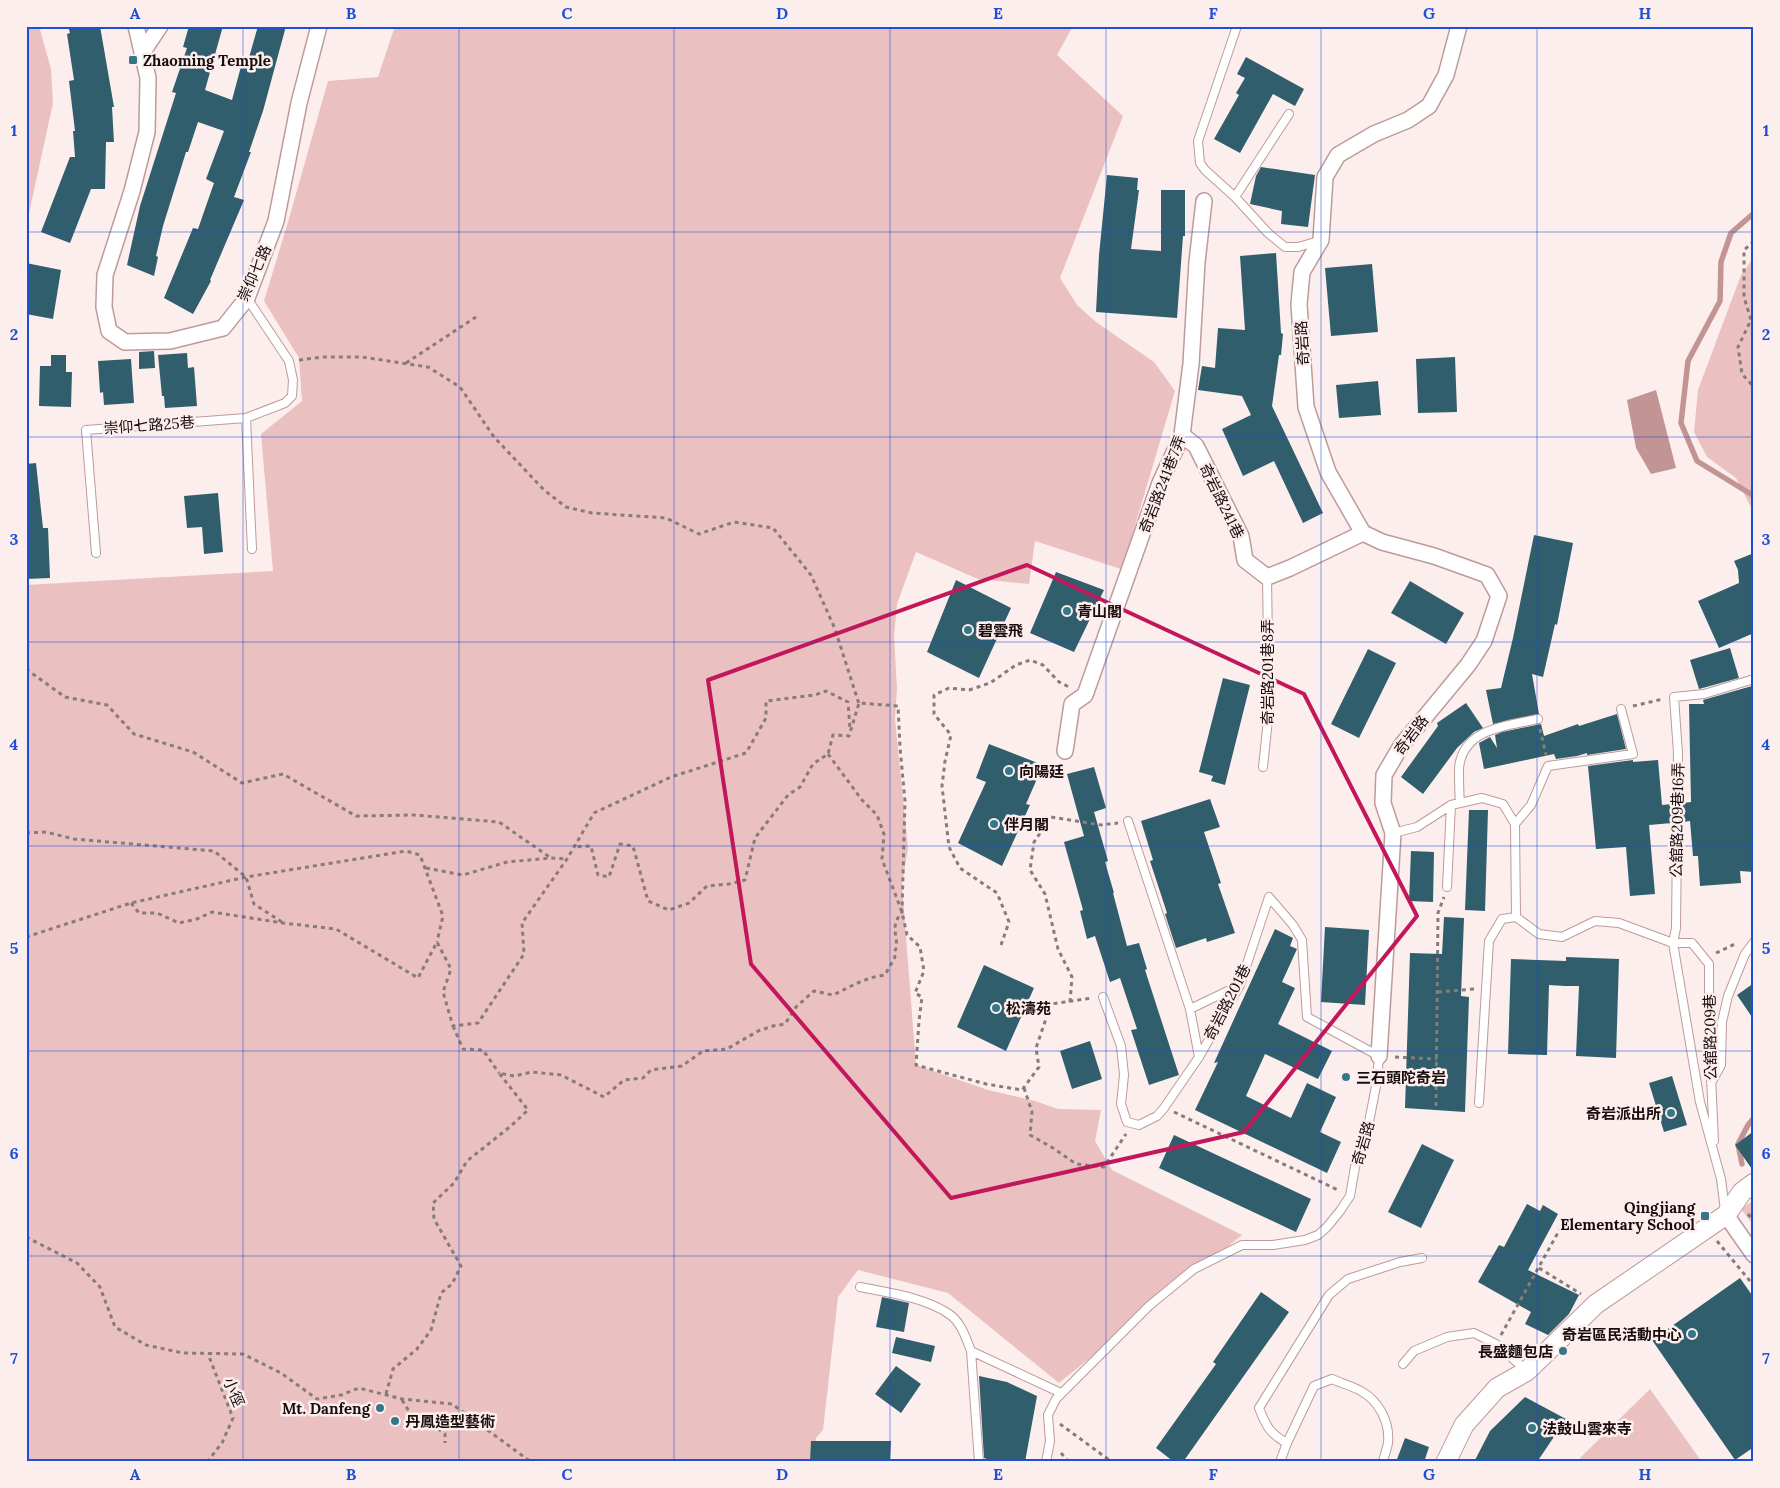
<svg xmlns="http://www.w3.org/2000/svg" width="1780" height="1488" font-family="Lora,'Noto Sans TC',serif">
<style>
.green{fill:#eac1c0}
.water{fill:#c29493}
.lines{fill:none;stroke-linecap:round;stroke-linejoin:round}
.stream{stroke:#c29493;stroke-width:5.5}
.building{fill:#305e6c}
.service-casing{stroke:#bd9b9a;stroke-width:10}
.minor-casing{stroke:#bd9b9a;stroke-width:18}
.tertiary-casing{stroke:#bd9b9a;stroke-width:21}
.path{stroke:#887b7a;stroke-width:3;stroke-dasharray:4 4;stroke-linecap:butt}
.service{stroke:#fff;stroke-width:8}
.minor{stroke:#fff;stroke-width:15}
.tertiary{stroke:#fff;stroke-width:19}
.marked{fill:none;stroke:#c2185b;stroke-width:4;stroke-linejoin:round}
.grid{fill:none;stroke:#1d4ed8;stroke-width:1;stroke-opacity:0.55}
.poi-dot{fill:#36768a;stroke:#fceeed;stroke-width:2}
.labels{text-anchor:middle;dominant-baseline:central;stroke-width:5;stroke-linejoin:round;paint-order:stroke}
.poi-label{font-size:15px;font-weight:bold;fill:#180c0c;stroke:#fceeed;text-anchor:start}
.street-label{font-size:15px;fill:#180c0c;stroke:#fceeed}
.neatline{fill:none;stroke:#1d4ed8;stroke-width:2}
.grid-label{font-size:16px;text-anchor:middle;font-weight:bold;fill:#1d4ed8}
</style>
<rect width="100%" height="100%" fill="#fceeed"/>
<path class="green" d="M26,26H39L51,69L53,103L26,227Z
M395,26H1073L1057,55L1123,116L1060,278L1077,305L1096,322L1154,362L1175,391L1126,556L1121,569L1035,541L1029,584L978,579L916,552L897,604L894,636L897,689L895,719L908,848L902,885L916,1065L988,1090L1035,1101L1058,1109L1101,1110L1095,1141L1112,1170L1242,1235L1059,1383L948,1293L858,1270L838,1297L823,1430L816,1438L815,1462H26V585L273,571L261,434L302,401L299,358L264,301L288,222L328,81L378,77Z
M1754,257V513L1736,478L1707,457L1694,432L1698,390L1741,275Z
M1754,1200V1226L1741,1209Z
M1650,1389L1702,1462H1578L1581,1457Z"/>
<path class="water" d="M1656,390L1676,468L1651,474L1636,448L1627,400Z"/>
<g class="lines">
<path class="stream" d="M1754,213L1731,233L1721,262L1720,301L1688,361L1681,423L1697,461L1754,496
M1742,1164L1738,1144L1748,1125L1754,1118"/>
</g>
<path class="building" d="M68,26H100L114,107H112L114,142H106L105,189H91L70,243L41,232L70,157H75L73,131H75L69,81L74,80L67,34L70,33Z
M189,26H223L205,90L232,100L243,59L248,61L258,26H286L263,111L249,152H251L234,197L244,200L210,280L211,281L193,314L164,298L193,228L198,229L214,183L206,179L224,131L198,122L188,152H186L163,226L156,256L158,257L154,276L127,265L140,206L176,93L172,92L187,48L183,47Z
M1246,57L1304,89L1295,106L1273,94L1240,153L1214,139L1239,95L1236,93L1245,78L1237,74Z
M1261,167L1315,175L1308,227L1281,224L1282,211L1250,204L1256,176Z
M1107,175L1138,178L1137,190H1139L1131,249L1161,251V190H1185V236H1183L1177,318L1096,312L1099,255Z
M1276,253L1281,333L1283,334L1281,355H1279L1272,406L1323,513L1303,523L1274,461L1243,476L1222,429L1251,415L1242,396L1198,390L1202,366L1215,368L1218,328L1245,330L1240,256Z
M26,263L61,270L53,319L26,314Z
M1372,264L1378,332L1331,336L1325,268Z
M154,351L155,368L139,369V352Z
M187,353L188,368L194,367L197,406L165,408L164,396H162L158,355Z
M51,355H66V372H72L71,407L39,406L40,366H51Z
M1455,357L1457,412L1418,413L1416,359Z
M131,359L134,403L104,405L103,392L100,393L98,361Z
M1378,381L1381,415L1339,418L1336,385Z
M36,463L43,528H48L50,578L26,579V464Z
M218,493L223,552L204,554L202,527L187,528L184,496Z
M1534,535L1573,543L1557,625L1555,624L1543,677L1532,674L1539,714L1493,724L1486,690L1501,688L1513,638Z
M1754,553V633L1719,648L1698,601L1739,583L1738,570L1734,561Z
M1056,572L1104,590L1074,652L1030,633Z
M956,580L1011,608L979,678L927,652Z
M1410,581L1464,613L1446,644L1391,613Z
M1730,648L1739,678L1699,689L1690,660Z
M1368,649L1396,663L1359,738L1331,724Z
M1223,678L1250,685L1225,785L1211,781L1213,776L1199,772Z
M1752,686L1754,693V872L1740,871L1741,883L1700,886L1698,856H1693L1690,821L1683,822V803L1691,802L1689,704H1704L1703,700Z
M1466,703L1483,728L1474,732L1457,748L1423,794L1401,777L1438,726L1437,723Z
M1617,714L1626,749L1587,755V753L1577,756L1556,759L1554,754L1484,769L1479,743L1490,737L1497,748L1495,735L1502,732L1541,724L1544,736L1578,724L1579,726Z
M989,744L1043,765L1026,804L1030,805L1002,866L958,843L986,782L976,778Z
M1633,760V762L1658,760L1662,805L1672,804V823L1649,825L1655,894L1630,896L1626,847L1596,849L1588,766Z
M1094,767L1106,808L1094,812L1108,861L1105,862L1114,893H1113L1127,946L1139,943L1147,969L1145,970L1179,1075L1149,1085L1131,1030L1137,1029L1120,978L1110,982L1095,936L1087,939L1080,911L1083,910L1064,842L1084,836L1067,774Z
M1210,799L1220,827L1204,832L1221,883L1218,884L1235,933L1207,942L1206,938L1176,948L1165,914L1167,913L1150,861L1153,860L1141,821Z
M1469,810H1488L1485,911L1465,910Z
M1411,851L1434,852L1433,902L1409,901Z
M1444,917L1464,918L1461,996L1469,997L1465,1112L1405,1108L1410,953L1442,954Z
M1325,927L1369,930L1365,1005L1321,1002Z
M1275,929L1293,938L1290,946L1297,949L1282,982L1295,988L1278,1024L1332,1051L1318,1079L1265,1054L1246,1096L1291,1118L1307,1083L1336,1097L1320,1132L1341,1142L1327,1173L1195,1110L1218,1062L1214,1063Z
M1566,957L1619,959L1616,1058L1576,1056L1579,986H1565L1549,985L1547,1055L1508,1054L1511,959L1566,961Z
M984,965L1034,988L1006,1051L957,1027Z
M1754,983V1020L1737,995Z
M1090,1041L1102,1079L1072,1089L1060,1051Z
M1672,1076L1687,1125L1664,1132L1649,1083Z
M1754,1131V1172L1735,1145Z
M1174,1135L1311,1199L1296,1232L1159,1168Z
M1422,1144L1454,1160L1421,1228L1388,1212Z
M1527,1204L1540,1211L1543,1205L1558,1214L1528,1270L1579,1295L1569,1314L1548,1335L1525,1324L1531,1312L1478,1282L1499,1245L1504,1247Z
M1740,1278L1754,1298V1447L1735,1460L1652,1340Z
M1261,1292L1289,1312L1183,1462H1174L1156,1448L1216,1364L1213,1362Z
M882,1297L909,1303L904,1332L876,1327Z
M896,1337L935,1346L931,1362L892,1353Z
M896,1366L921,1384L901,1413L875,1394Z
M979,1376L1007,1382L1037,1396L1025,1462H996L984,1458Z
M1525,1397L1566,1419L1537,1462H1474L1490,1431Z
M1405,1438L1429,1447L1424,1462H1396Z
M811,1441H891L890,1460L810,1462Z"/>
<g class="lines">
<defs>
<path id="service" d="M1237,26L1198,141L1200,163L1205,170L1235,197L1268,233L1285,247H1298L1319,241
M1235,197L1289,114
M246,418L252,549
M96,553L86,430L246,418L285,403L292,396L293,380L289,361L247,298
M1263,767L1269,710L1267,577
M1460,803C1459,792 1459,780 1459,768C1463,728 1507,726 1538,719
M1128,821L1190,1009L1199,1057
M1515,824L1531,805L1548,766L1633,754L1621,709
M1393,833L1417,827L1451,805L1482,798L1503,804L1515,824L1516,917
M1447,887L1451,805
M1516,917L1539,934L1562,937L1595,921L1619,923L1673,943H1692L1709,964V1034L1714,1141
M1103,997L1121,1046L1124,1075L1121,1104L1127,1122L1139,1125L1157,1116L1164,1108L1199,1057L1240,985L1269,897
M1190,1009L1240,985
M1711,1083L1721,1065L1722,1022L1728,996L1745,954L1754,942
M1479,1103L1489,941L1502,919L1516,917
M1725,1210L1721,1179L1700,1102L1673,943L1676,928L1678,753L1674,697L1704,694L1754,679
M860,1287C889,1293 924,1297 949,1314C961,1322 966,1338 971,1351
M1403,1364L1414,1351L1447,1337L1474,1333L1496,1344L1527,1371
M979,1462L971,1351L1061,1393
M1046,1462L1050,1441L1048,1415L1056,1399L1149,1306L1194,1269L1242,1245H1273L1305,1240L1318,1235L1327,1227L1340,1211L1350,1196L1355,1167L1368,1127L1377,1081L1379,1056L1307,1017L1302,940L1293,925L1269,897
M1280,1462L1287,1443
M1383,1462C1384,1456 1387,1449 1388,1443C1390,1422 1379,1401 1361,1391C1352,1386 1341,1383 1332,1379L1314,1386L1287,1443C1270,1434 1266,1426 1259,1408L1329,1295L1348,1279L1400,1262L1422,1258"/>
<path id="minor" d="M136,26L148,78L147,132L132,191L105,275L104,307L109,331L125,342L170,341L223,328L247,298L276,221L299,103L319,26
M142,53L160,26
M1182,435L1196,446L1241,536L1245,560L1267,577L1290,568L1363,533
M1065,751L1072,704L1085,695L1160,483L1182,435L1191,364L1197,262L1204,201
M1379,1056L1393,833L1383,803L1384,775L1401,746L1468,665L1484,641L1499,596L1487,575L1434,556L1382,542L1363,533L1328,472L1306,407L1299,304L1302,272L1321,240L1325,177L1338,155L1374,134L1408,120L1429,106L1446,75L1459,26
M1726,1215L1754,1255"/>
<path id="tertiary" d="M1446,1462L1464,1425L1497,1388L1527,1371L1596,1304L1726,1215L1742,1192L1754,1183"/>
</defs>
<use href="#service" class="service-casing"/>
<use href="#minor" class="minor-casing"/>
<use href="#tertiary" class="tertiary-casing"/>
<path class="path" d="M1754,241L1744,250V297L1751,320L1738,347L1742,374L1754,387
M299,360L322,357H362L428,367L460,387L494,437L544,490L566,507L592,513L666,518L699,534L734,522L773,528L811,575L835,629L859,704
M406,363L476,317
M26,669L65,697L107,705L134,734L193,752L242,783L283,774L356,816L414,815L499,822L551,858
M1633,706L1663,699
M1540,729L1546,755
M828,754L862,800L877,815L884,834L882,859L902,912L907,935L920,947L924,971L915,993L922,997L919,1021L916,1065L986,1084L1022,1090L1039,1067L1036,1048L1051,1004L1092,998
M26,833L46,832L74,839L214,851L246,877L254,904L282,922
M426,868L463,875L507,862L551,858L567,859
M131,903L139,913H157L179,923L197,919L212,912L283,923L336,929L418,978L437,942L451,969L443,992L453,1026L478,1023L524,954L522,923L567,859L594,813L671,777L746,753L766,718V701L815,695L826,691L848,702L850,729
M26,937L131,903L246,877L406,851L420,855L443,916L437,942
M1001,945L1009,922L997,893L960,868L949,847L942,786L945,761L951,735L934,714V695L949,688L969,690L990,683L1016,665L1030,660L1043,665L1059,682L1069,687
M1716,953L1737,943
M1438,992L1474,989
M1070,1002L1072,977L1058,949L1045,894L1030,870L1034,842L1051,817L1101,825L1118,823
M453,1026L463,1049L483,1050L499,1073
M1395,1057L1437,1059
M1024,1088L1032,1112L1030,1135L1053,1148L1076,1164L1104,1167L1126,1134
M1436,1106L1438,913L1444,897
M1174,1112L1340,1191
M1748,1214L1754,1221
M26,1237L77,1263L100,1287L115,1327L146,1345L183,1353L243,1354L281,1373L317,1399L341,1395L359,1388L402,1399L452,1404L531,1462
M1717,1241L1754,1286
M1539,1268L1581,1294
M1501,1335L1560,1229
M386,1394L393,1369L417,1349L431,1330L441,1293L452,1284L461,1266L434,1219L433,1203L454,1183L467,1161L511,1126L528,1110L499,1073L514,1076L532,1072L561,1075L604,1097L624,1080L643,1078L651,1070L682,1066L703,1051L727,1049L758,1031L773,1026L785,1024L796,1007L814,991L833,995C850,987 866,977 885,975L895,957L894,953C902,938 887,930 902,912L905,801L900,747L898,706L859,703L849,736L833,735L828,754L813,764L800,787L788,795L755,838L745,880L729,884L707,886L689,903L669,910L648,901L633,846L620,844L609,877L598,875L591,846L574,847
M402,1400L412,1416L429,1422L445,1434V1443
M1060,1424L1112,1462
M1061,1453L1069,1462
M207,1462L222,1443L233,1418L208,1354"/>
<use href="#service" class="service"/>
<use href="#minor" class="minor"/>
<use href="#tertiary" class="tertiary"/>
</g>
<path class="marked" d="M1027,565L1304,694L1417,916L1244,1132L951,1198L751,964L708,680Z"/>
<path class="grid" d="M243,26V1462M459,26V1462M674,26V1462M890,26V1462M1106,26V1462M1321,26V1462M1537,26V1462M26,232H1754M26,437H1754M26,642H1754M26,846H1754M26,1051H1754M26,1256H1754"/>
<g class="poi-dot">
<rect x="128" y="55" width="10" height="10" rx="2.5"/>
<circle cx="1067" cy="611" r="5"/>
<circle cx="968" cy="630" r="5"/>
<circle cx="1009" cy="771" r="5"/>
<circle cx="994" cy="824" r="5"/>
<circle cx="996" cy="1008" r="5"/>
<circle cx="1346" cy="1077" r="5"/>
<circle cx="1671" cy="1113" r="5"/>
<rect x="1700" y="1211" width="10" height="10" rx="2.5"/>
<circle cx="1692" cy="1334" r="5"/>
<circle cx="1563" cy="1351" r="5"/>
<circle cx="380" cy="1408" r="5"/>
<circle cx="395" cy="1421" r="5"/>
<circle cx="1532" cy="1428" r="5"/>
</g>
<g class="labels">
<g class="poi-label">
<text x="143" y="60">Zhaoming Temple</text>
<text x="1077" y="611">青山閣</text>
<text x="978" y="630">碧雲飛</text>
<text x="1019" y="771">向陽廷</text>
<text x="1004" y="824">伴月閣</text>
<text x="1006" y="1008">松濤苑</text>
<text x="1356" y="1077">三石頭陀奇岩</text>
<text x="1661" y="1113" text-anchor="end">奇岩派出所</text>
<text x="1695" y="1207" text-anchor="end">Qingjiang<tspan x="1695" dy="17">Elementary School</tspan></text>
<text x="1682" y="1334" text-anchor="end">奇岩區民活動中心</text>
<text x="1553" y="1351" text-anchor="end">長盛麵包店</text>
<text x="370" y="1408" text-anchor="end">Mt. Danfeng</text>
<text x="405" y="1421">丹鳳造型藝術</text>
<text x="1542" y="1428">法鼓山雲來寺</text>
</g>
<g class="street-label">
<text transform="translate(254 273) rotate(-66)">崇仰七路</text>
<text transform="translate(1302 343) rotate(-93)">奇岩路</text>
<text transform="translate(149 425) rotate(-4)">崇仰七路25巷</text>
<text transform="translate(1162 484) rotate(-69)">奇岩路241巷7弄</text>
<text transform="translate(1222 501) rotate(64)">奇岩路241巷</text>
<text transform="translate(1267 672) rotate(-90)">奇岩路201巷8弄</text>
<text transform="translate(1411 735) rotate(-53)">奇岩路</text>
<text transform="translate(1677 820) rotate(-89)">公舘路209巷16弄</text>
<text transform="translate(1227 1002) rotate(-63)">奇岩路201巷</text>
<text transform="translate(1710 1037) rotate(-91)">公舘路209巷</text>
<text transform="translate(1363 1143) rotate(-74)">奇岩路</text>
<text transform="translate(234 1392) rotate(67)">小徑</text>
</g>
</g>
<rect width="1780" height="1488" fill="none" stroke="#fceeed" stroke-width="55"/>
<rect x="28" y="28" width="1724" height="1432" class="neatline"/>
<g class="grid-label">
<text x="135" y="19">A</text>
<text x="351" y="19">B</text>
<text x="567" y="19">C</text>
<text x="782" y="19">D</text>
<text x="998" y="19">E</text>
<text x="1213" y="19">F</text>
<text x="1429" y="19">G</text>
<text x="1645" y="19">H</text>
<text x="14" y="136">1</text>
<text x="1766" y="136">1</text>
<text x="14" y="340">2</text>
<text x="1766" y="340">2</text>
<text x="14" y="545">3</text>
<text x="1766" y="545">3</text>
<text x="14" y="750">4</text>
<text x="1766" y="750">4</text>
<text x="14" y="954">5</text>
<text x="1766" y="954">5</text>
<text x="14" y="1159">6</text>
<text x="1766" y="1159">6</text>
<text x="14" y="1364">7</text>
<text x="1766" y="1364">7</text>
<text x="135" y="1480">A</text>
<text x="351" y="1480">B</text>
<text x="567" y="1480">C</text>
<text x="782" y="1480">D</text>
<text x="998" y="1480">E</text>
<text x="1213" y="1480">F</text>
<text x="1429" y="1480">G</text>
<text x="1645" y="1480">H</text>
</g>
</svg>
